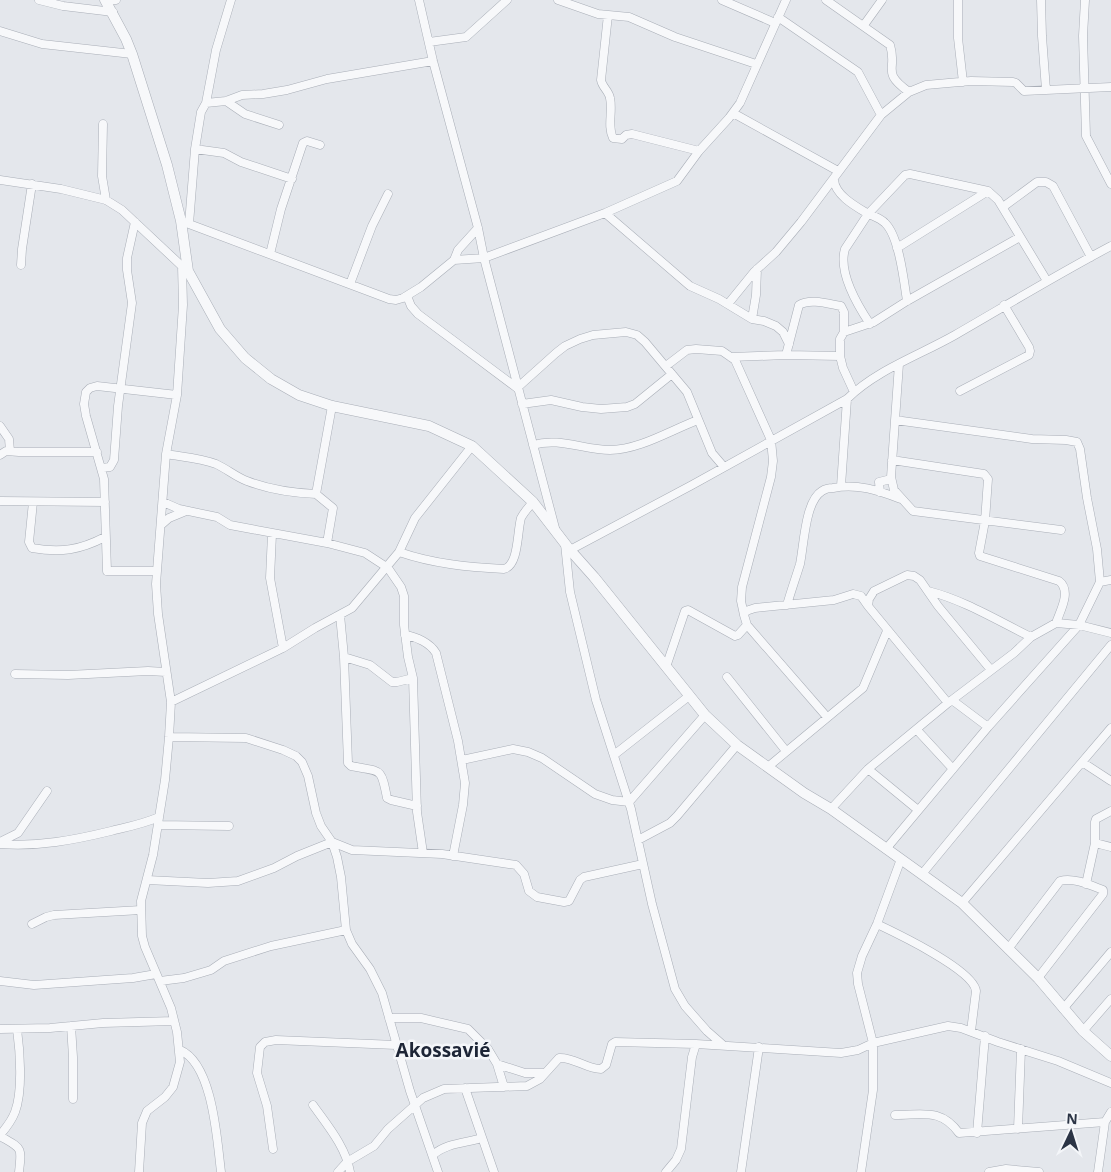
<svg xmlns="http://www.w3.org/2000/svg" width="1111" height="1172" font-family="'Open Sans',sans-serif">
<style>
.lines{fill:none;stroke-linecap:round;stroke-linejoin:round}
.minor-casing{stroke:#a9aeb7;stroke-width:9}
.tertiary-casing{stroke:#a9aeb7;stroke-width:11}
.minor{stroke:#f7f8fa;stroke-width:8}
.tertiary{stroke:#f7f8fa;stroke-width:10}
.labels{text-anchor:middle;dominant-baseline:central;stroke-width:5;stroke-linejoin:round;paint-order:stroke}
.quarter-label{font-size:19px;font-weight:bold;fill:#1d2536;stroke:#f4f6f9}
</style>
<rect width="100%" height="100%" fill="#e4e7ec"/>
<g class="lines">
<defs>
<path id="minor" d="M39,0L63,6L113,12
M419,0L433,61L478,228L484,258L555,528
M558,0L598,14L629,17L675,37L756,64
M722,0L775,23
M826,0L890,45C898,70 880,71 909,92
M958,0V38L963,82
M1041,0L1042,36L1046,90
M1085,0L1083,36L1086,136L1111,184
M106,1L116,0
M608,15L601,80C602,87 609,91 610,98C613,111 607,126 613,138L622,139L626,135L632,134L699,151
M778,17L858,72L881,115
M864,25L882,0
M0,31L42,44L132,54
M429,42L466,37L507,0
M226,101L245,114L279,125
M206,103L226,101L242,95L263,94L287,90L327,79L433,61
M733,113L838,171
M103,124L102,176L106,200
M195,149L224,153L241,162L292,179
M0,180L61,189L106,200L122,210L186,270
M834,180C835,194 853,205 865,212C872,216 879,217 885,223C899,236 904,281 907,301
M1003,207L1037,182H1046L1053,186L1091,257
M605,213L690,286L719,299L752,319L764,321L776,326L783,332L789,344
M181,221L389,299L396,300L403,298L421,287L454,260L484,258L605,213L677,181L699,151L729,118L740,103L786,0
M189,224L195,149L201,112L206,103L216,50L231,0
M897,248L988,191L998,200L1047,281
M270,254L281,209L303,143L307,141L320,145
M454,260L458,250L478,228
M21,265L22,249L32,184
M350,284L372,226L388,194
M407,296L411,306L418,314L517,388L556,353L565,346L580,339L593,335L626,332L637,335L645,342L687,392L712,453L724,467
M728,304L754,272L776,252L801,222L881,115L909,92L926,85L971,81L1013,82L1016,83L1024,91L1111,87
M752,319L756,295L757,269
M870,324C858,306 838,272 845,249L868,214L905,175L910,174L988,191
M844,332L874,322L907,301L1020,237
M786,355L799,305C810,298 829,304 841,306L844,312V332L840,339V356L843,368L854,392
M731,357L786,355L840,356
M899,364L891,477L894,490L913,511L1061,530
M666,366L687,350L696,349L722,351L735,360L771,440L773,461L771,477L742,587L741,601L744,615
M960,391L1029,355L1030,351L1029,347L1004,305
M522,404L551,400L582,407L601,409L627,407L635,404L672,374
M0,426L9,439L10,451
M533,445C559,437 584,450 610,450C639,450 671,430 698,420
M166,454C183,457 200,458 216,464C227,469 236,477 247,481C268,489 293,493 316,494L332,406
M0,455L6,451L19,452H97
M892,460L984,474L988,479L985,521L979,553L980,556L1059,581C1072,591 1060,611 1056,623
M101,468L110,467L114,460L118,406L132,303L127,270V258L135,222
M841,486L847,399
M880,492L879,482L891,479
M316,494L333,508L327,543
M0,501L105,502
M33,502L29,542L32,548C61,553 80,550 105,537
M163,502L179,509L217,517L230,525L327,543L365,553L388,568L401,587L404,596V625L408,657L413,678L417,812L423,853
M161,525L169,518L186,511
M272,534L270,578L283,648
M565,544L570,592L596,700L631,809L652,904L675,989L685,1006L707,1031L723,1045
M570,550L692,485L847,399C876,370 920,355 955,335C1007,305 1058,274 1111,246
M399,552C434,564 468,567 504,569C519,565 517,532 521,518C524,512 529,507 533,502
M157,571H107L104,479L86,416L84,404L86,392L90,388L97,386L177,395
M1100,582L1111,580
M928,591C964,600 998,621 1031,637
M787,605C791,591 796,577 800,564C804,545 805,501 822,491C825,489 830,488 833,488C858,483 879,491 901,499
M340,615L344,657L348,763L351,766C381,772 381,766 387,798L391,800L417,806
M405,635C417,637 430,643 436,653L458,741L465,783L463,805L453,856
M344,657L370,665L392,682H397L413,678
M666,667L685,611L688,610L735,636L738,635L747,625
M15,674L68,675L148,671L166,672
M727,677L786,751
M952,700L988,727
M171,702L283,648L315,628L352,608L399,552L415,518L472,446
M948,703L868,606L869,599L874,591L907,575L914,576L920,580L938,606L991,670
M827,717L747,625L744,615L746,611L755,608L834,600L853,594L861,596L868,606
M917,730L953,769
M169,737L246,738L283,750L296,756L302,762L308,776L316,813L321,826L332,842L337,857L341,877L346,930L352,944L370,969L382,993L410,1091L438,1172
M614,755L689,696
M462,760L513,749L528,752L542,758L595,794L612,800L629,802L705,715
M1082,762L1111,781
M769,766L863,688L887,631
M868,769L918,810
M831,809L868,769L948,703L1014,653L1031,637L1056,623L1079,625L1111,633
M158,825L229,826
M638,840L670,823L677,816L737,745
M0,842L18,833L47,791
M332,842L352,850L442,854L516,865L524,874L529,891L537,897L564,902L569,901L580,880L584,877L643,864
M1095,843L1111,847
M0,844C38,847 74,840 111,831C127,827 143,824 159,817
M886,849L988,727L1079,625L1100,582L1097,549L1087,498L1080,449L1077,442L1066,440L1032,439L895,420
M922,874L1111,645
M147,880L208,883L238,881L274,868L297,856L332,842
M1086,884L1095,843V822L1096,819L1111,811
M962,903L1111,728
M32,924L46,917L54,915L141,910
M877,924C896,933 974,970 976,991L971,1031
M1008,949L1060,881C1073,877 1090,885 1103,890V894L1038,978
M0,981L34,985L133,978L156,974
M160,981L184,978L211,970L224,961L271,946L346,930
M1063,1009L1111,952
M389,1018H421L468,1029L488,1049L497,1064L504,1087
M71,1026L73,1057V1099
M0,1029L50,1028L103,1023L174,1021
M1083,1031L1111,999
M180,1050C213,1064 217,1140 221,1172
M497,1064L525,1073H544
M465,1088L494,1172
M313,1105C327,1125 346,1147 350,1172
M895,1115C923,1115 941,1108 959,1133L1105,1122
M1018,1129L1021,1049
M977,1133L985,1036
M0,1135C6,1128 12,1120 15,1112C23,1091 20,1051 17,1029
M0,1136C22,1149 22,1146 19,1172
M273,1149L267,1106L257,1073L260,1047L265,1042L276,1040L396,1045
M433,1155C446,1143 466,1143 482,1138
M139,1172L142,1123L147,1111L165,1097L173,1087L180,1062L177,1032L171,1008L145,947L142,936L141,901L153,855L165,780L169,737L171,702L158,614L156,584L166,454L177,395L183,305L182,266
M338,1172L347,1162L374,1146L388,1129L423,1098L444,1089L527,1086L540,1079L559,1058C574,1057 586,1069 601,1069L606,1065L612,1044L615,1042L696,1044L841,1053L858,1050L873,1043L948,1026L961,1028L998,1042L1058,1061L1111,1083
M666,1172L676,1160L681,1149L692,1057L696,1044
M741,1172L759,1047
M861,1172L873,1090V1043L858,984L857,973L862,956L877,924L901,859
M989,1172L1006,1169L1039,1172
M1098,1172L1105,1122L1111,1112"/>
<path id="tertiary" d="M105,0L126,39L132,54L167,165L181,221L188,271L220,329L245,358L271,379L299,395L332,406L429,426L472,446L533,502L570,550L594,577L705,715L737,745L804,793L831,809L962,903L1038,978L1083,1031L1111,1056"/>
</defs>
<use href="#minor" class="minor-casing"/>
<use href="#tertiary" class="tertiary-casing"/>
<use href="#minor" class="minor"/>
<use href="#tertiary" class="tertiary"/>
</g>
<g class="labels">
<g class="quarter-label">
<text x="443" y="1050">Akossavié</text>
</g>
</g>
<g transform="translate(1071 1132) rotate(4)" stroke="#f4f6f9" stroke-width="4" paint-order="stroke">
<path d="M0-4L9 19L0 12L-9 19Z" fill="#2b3445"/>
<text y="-8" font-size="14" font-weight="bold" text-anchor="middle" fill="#2b3445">N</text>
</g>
</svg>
